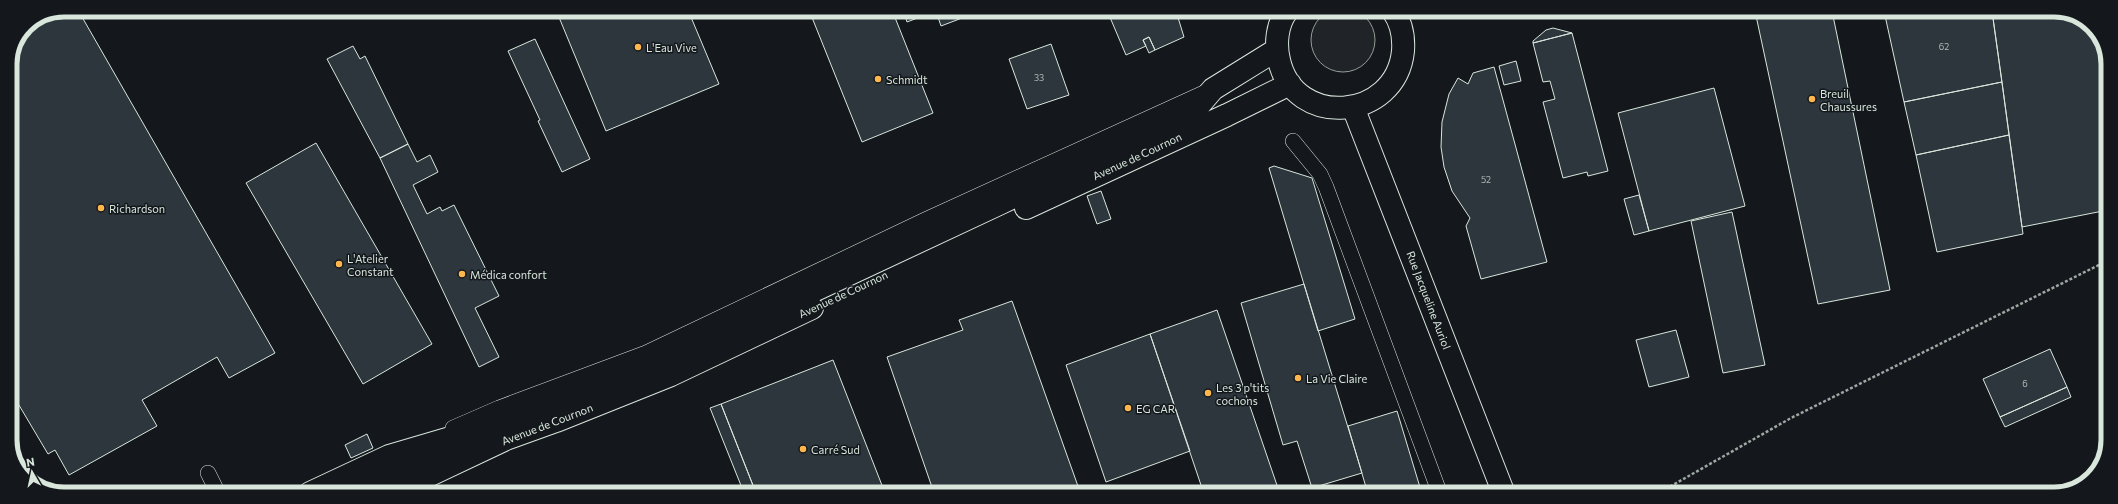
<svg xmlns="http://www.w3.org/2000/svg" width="2118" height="504" font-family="Commissioner,sans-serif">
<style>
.green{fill:#202428;stroke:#939e99}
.building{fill:#2c363c;stroke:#d8e6dc}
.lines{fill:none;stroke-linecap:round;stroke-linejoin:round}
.service-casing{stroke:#d8e6dc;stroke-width:16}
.minor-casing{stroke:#d8e6dc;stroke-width:24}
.secondary-casing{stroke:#d8e6dc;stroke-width:24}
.path{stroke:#9da8a2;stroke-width:2.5;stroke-dasharray:3 2;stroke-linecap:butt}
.service{stroke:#14181c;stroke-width:15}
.minor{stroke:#14181c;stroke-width:22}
.secondary{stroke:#14181c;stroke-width:22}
.poi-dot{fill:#ffb74d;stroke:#14181c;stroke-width:1.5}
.labels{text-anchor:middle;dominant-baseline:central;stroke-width:3;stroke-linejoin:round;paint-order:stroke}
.number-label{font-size:9px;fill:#adbab4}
.poi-label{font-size:11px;fill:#d8e6dc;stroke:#14181c;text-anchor:start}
.street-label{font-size:11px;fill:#d8e6dc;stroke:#14181c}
.rim{fill:none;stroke:#d8e6dc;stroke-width:5}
</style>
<rect width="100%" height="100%" fill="#14181c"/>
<path class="green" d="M1311 40a32 32 0 1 1 64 0a32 32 0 1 1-64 0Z"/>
<path class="building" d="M64,10H78L275,353L229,378L217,357L142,400L157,426L69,475L55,450L48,454L10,390V64L26,26Z
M556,10H688L719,84L606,131Z
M809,10H892L933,113L862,142Z
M903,10H959L962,18L941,26L936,11L907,22Z
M1119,11H1176L1184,37L1155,50L1149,37L1143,40L1146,46L1126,55L1109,15Z
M1755,11H1832L1890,290L1818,304Z
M1884,11H1992L2002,82L1904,102Z
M1992,11H2065L2094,28L2108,60V210L2022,227Z
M1553,28L1572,33L1533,43V41L1546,30Z
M1572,33L1608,171L1588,176L1587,172L1563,178L1543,102L1555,99L1550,81L1543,82L1533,43Z
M1149,37L1155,50L1149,53L1143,40Z
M535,39L590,159L562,172L538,121L540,120L508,51Z
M1051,44L1069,95L1027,109L1009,59Z
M353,46L360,59L365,56L408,144L380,158L327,59Z
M1516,61L1521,81L1504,85L1499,66Z
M1494,67L1547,262L1481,279L1466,226L1470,218L1452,191L1444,167L1441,147L1442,122L1449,94L1458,78L1468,84L1473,73Z
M2002,82L2009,135L1916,155L1904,102Z
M1714,88L1745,206L1649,231L1618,113Z
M2009,135L2023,234L1937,252L1916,155Z
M316,143L432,344L363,384L246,183Z
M408,144L417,162L430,155L438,172L413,185L427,214L440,207L442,211L454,205L499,296L475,308L499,357L479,367L380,158Z
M1274,166L1312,178L1355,319L1318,331L1269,168Z
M1101,191L1111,219L1097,224L1087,196Z
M1639,195L1649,231L1634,235L1624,199Z
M1732,212L1765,365L1723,373L1691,221Z
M1304,284L1362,473L1312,488L1297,441L1283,445L1241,303Z
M1012,301L1079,489L1066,493H934L887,357L963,330L959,320Z
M1217,310L1280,494H1204L1150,334Z
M1676,330L1689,377L1649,387L1636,340Z
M1150,334L1190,451L1106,482L1066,365Z
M2050,349L2067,387L2000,417L1983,379Z
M833,360L885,493H756L721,404Z
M2067,387L2071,397L2005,427L2000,417Z
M721,404L756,493H744L710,408Z
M1397,411L1422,494H1368L1348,426Z
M367,434L373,448L351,458L345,445Z"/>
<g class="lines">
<defs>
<path id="service" d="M1293,141L1320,174L1326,187L1440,494
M453,428L499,408L646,353L925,220L1208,91
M208,473L218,493"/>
<path id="minor" d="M1353,107L1504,494
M351,493L465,441"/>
<path id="secondary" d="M1287,11C1277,24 1275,44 1279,60C1294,129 1396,121 1403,51C1404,37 1401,22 1393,11
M1026,208L1227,115L1290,84
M310,493L389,456L508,421L638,373L1001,203L1195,110L1213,89L1276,50
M392,493L506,439L556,421L671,375L812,308"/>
</defs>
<use href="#service" class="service-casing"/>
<use href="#minor" class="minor-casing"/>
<use href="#secondary" class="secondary-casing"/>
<path class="path" d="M1657,494L1791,418L2107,261"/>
<use href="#service" class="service"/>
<use href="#minor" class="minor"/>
<use href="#secondary" class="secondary"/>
</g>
<g class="poi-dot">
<circle cx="638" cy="47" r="4"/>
<circle cx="878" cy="79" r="4"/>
<circle cx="1812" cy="99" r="4"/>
<circle cx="101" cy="208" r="4"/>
<circle cx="339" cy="264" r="4"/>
<circle cx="462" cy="274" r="4"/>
<circle cx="1298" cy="378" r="4"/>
<circle cx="1208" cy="393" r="4"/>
<circle cx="1128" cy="408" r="4"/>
<circle cx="803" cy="449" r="4"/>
</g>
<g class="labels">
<g class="number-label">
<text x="1944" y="46">62</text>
<text x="1039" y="77">33</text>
<text x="1486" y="179">52</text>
<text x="2025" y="383">6</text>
</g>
<g class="poi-label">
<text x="646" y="47">L'Eau Vive</text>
<text x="886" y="79">Schmidt</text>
<text x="1820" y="93">Breuil<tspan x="1820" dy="13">Chaussures</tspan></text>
<text x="109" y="208">Richardson</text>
<text x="347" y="258">L'Atelier<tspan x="347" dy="13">Constant</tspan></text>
<text x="470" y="274">Médica confort</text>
<text x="1306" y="378">La Vie Claire</text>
<text x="1216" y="387">Les 3 p'tits<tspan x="1216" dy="13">cochons</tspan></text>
<text x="1136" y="408">EG CAR</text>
<text x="811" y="449">Carré Sud</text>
</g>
<g class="street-label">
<text transform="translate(1137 156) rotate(-25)">Avenue de Cournon</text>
<text transform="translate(843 294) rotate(-25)">Avenue de Cournon</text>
<text transform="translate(1429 300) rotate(69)">Rue Jacqueline Auriol</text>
<text transform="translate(547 424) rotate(-21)">Avenue de Cournon</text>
</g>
</g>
<path d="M0 0H2118V504H0ZM64 17H2054A47 47 0 0 1 2101 64V440A47 47 0 0 1 2054 487H64A47 47 0 0 1 17 440V64A47 47 0 0 1 64 17Z" fill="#14181c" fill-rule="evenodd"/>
<path class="rim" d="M64 17H2054A47 47 0 0 1 2101 64V440A47 47 0 0 1 2054 487H64A47 47 0 0 1 17 440V64A47 47 0 0 1 64 17Z"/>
<g transform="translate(32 472) rotate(351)" stroke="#14181c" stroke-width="3" paint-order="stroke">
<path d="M0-3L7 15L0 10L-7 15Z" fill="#d8e6dc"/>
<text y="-6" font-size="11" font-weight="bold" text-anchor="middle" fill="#d8e6dc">N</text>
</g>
</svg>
